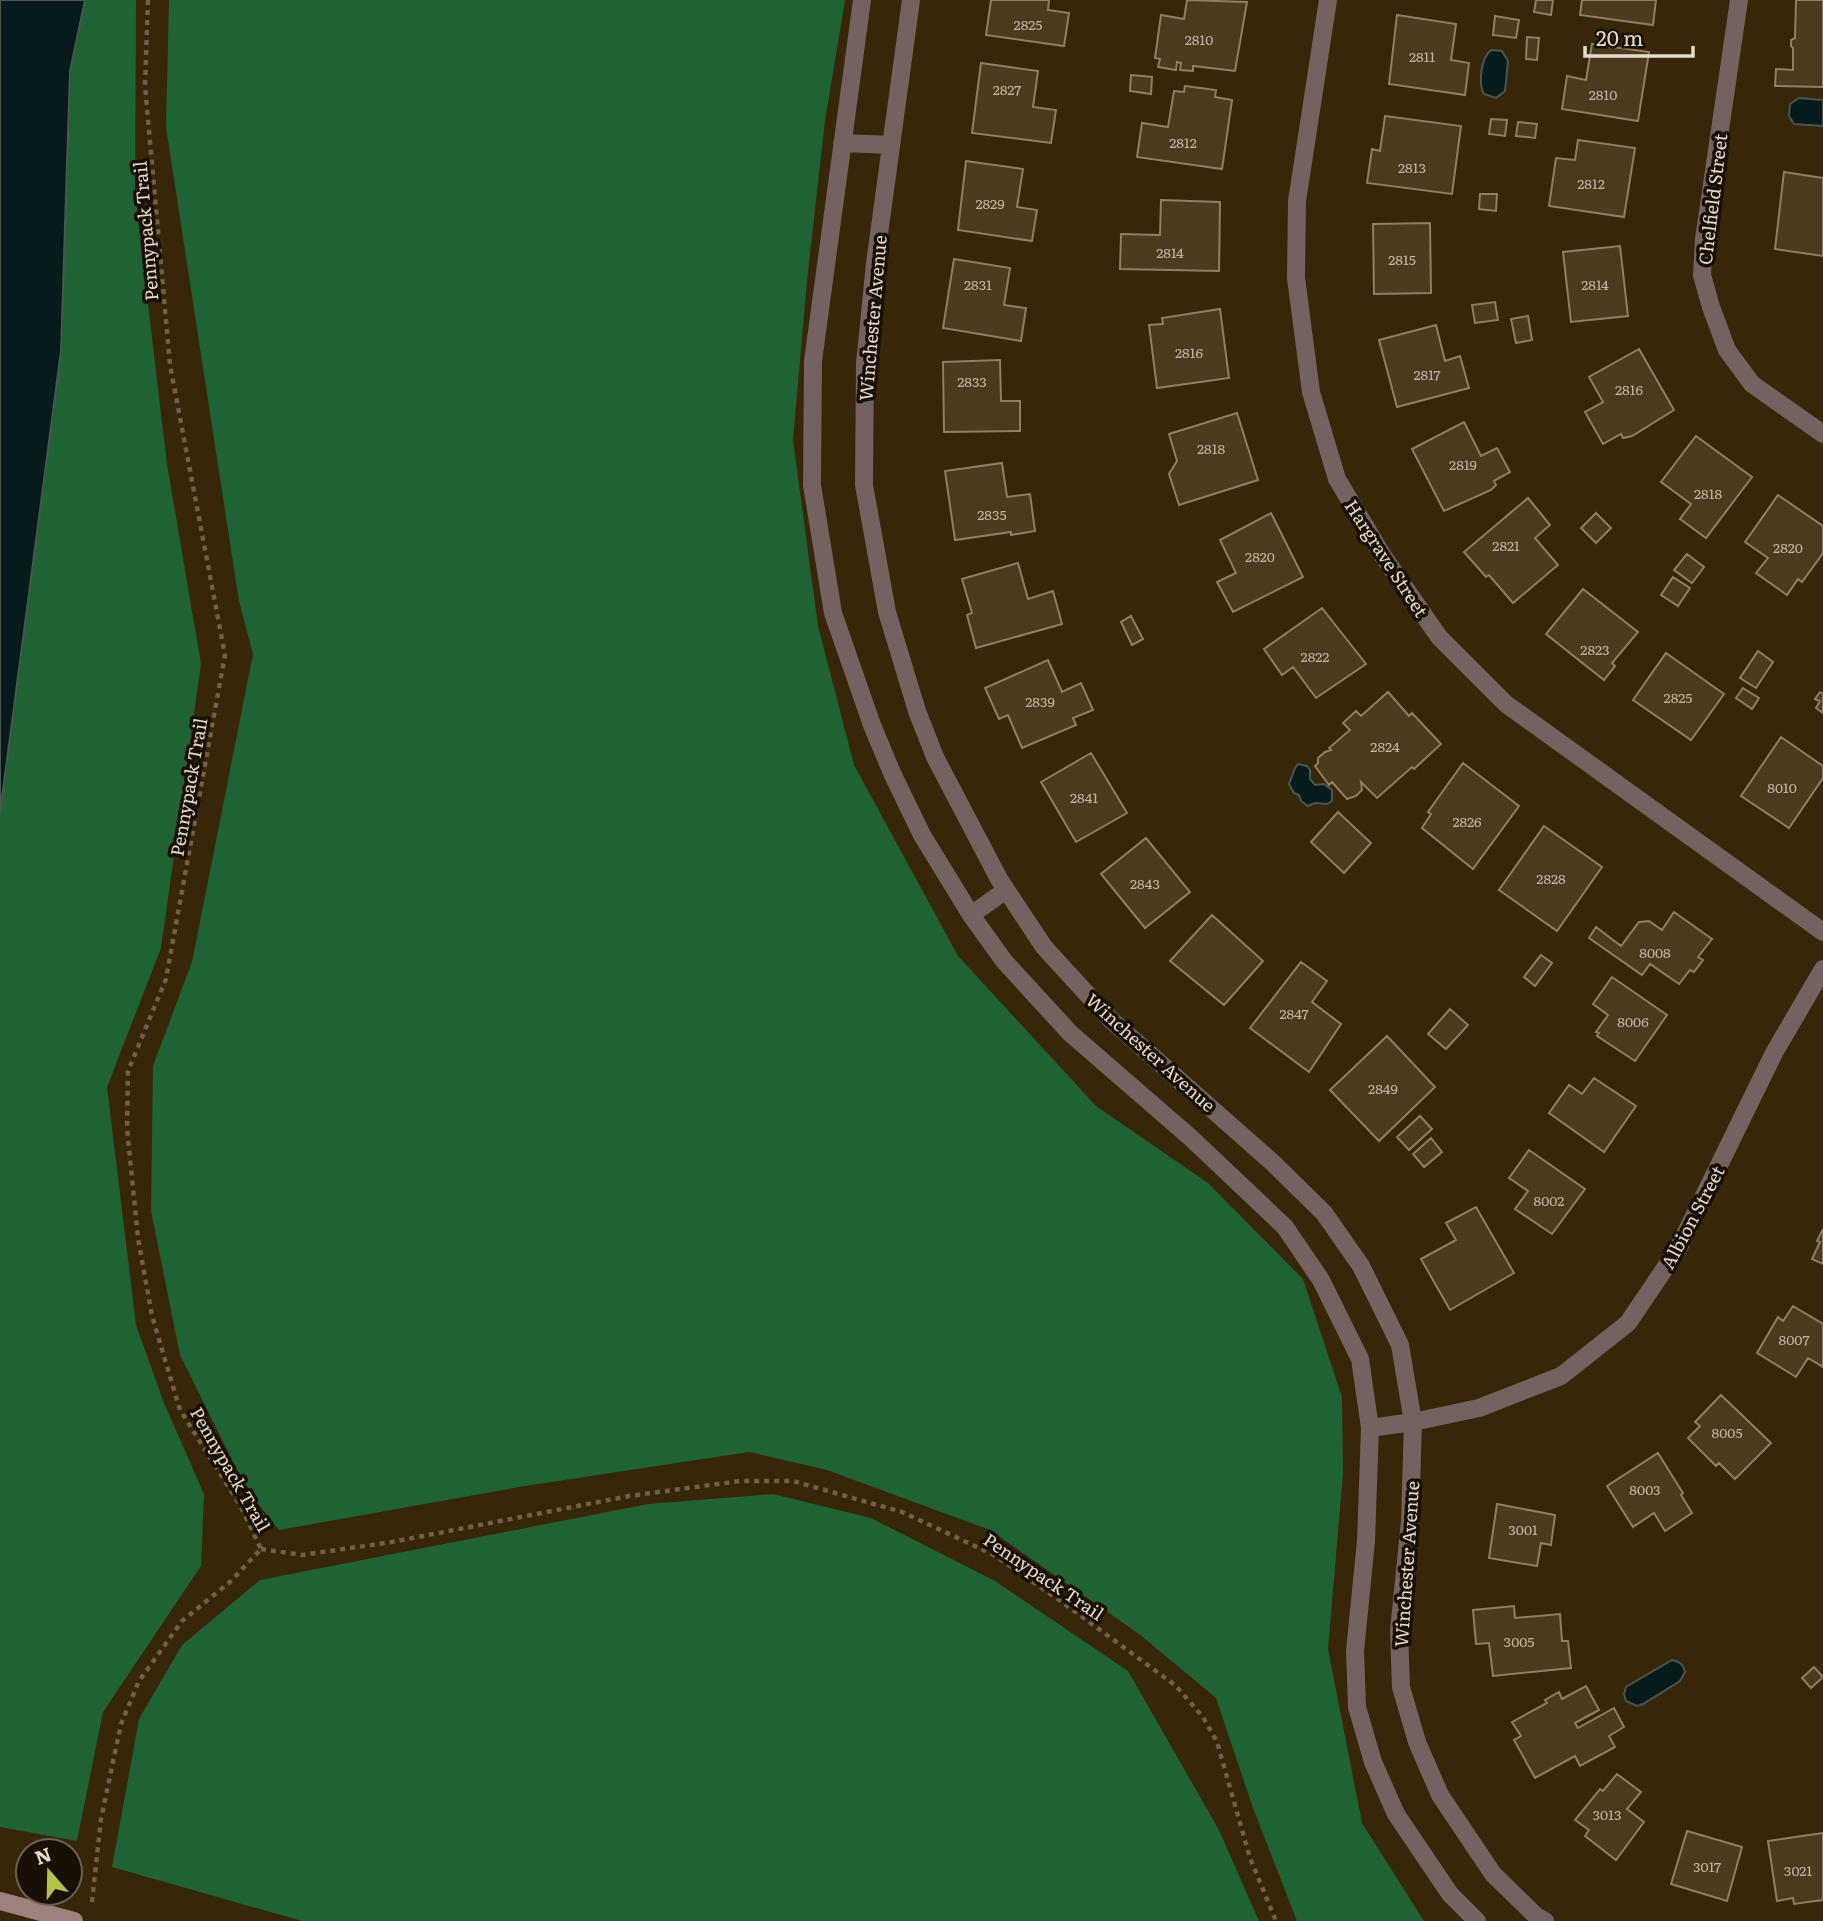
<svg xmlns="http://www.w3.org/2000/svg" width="1823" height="1921" font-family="Literata,serif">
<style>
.forest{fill:#1f6334}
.water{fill:#081b1c;stroke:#4b5550;stroke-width:2}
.building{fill:#4c3a1e;stroke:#927d5f;stroke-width:2}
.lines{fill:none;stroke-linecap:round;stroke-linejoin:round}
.path{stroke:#6f6047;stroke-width:4.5;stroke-dasharray:5 5;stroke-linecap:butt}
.street{stroke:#736260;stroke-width:18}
.secondary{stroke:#9d817f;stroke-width:18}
.labels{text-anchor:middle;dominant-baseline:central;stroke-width:7;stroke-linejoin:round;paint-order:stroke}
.number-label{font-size:14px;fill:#c0b3a0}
.street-label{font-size:18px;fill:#e6dbcb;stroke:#181005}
</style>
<rect width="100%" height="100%" fill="#372608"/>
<path class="forest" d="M85,0H136L135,195L167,464L201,664L161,948L107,1087L136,1325L164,1403L204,1494L201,1566L103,1712L77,1841L0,1827V800L61,351L70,71Z
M169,0H845L825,121L807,281L793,440L818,626L854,765L958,956L1096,1106L1208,1183L1303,1279L1342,1397L1343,1474L1328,1649L1362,1823L1424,1921H1297L1253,1808L1216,1698L1139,1634L990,1530L827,1470L749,1452L525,1486L279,1530L247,1490L180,1355L151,1211L153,1066L192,962L253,654L239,601L166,127Z
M773,1494L871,1518L995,1581L1128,1671L1219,1830L1259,1921H302L112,1867L139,1719L182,1645L260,1580L648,1504Z"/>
<path class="water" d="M0,0H85L70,71L61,351L0,813Z
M1491,50L1502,51L1508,61L1505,91L1496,98L1484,94C1478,83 1481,58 1491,50Z
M1799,98L1823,100V126L1794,124L1789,116L1790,104Z
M1298,764L1307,766L1310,770V779L1315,785L1324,784L1332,790V801L1327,804L1315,803L1308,806L1301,801L1299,795L1294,793L1289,784L1295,768Z
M1672,1660C1680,1662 1683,1664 1685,1672L1680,1681L1643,1704L1637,1706L1626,1701L1624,1694L1626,1687Z"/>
<path class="building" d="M991,0H1049L1048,10L1069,13L1064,46L986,35Z
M1187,0L1247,2L1235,71L1193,66V71L1180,70L1181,63L1177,62L1176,70L1158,67L1160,59L1155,58L1161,15L1184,19Z
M1536,0H1553L1551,15L1534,12Z
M1582,0H1656L1653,25L1580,15Z
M1796,0H1823V87L1775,86L1776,69L1793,70V48L1791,46V40L1795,38Z
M1397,15L1456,24L1451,60L1469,63L1465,95L1389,84Z
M1495,16L1519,20L1516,38L1493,35Z
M1527,37L1539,38L1537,60L1526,59Z
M1592,44L1649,52L1638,121L1562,109L1567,76L1586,80Z
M981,63L1038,71L1033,107L1056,110L1051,143L972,133Z
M1131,75L1152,77L1151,94L1130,91Z
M1185,86L1216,90L1215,97L1232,100L1222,169L1137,157L1142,123L1168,127L1174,91L1184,92Z
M1385,116L1461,126L1452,194L1367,183L1372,149L1380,151Z
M1491,119L1507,120L1505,136L1489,134Z
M1518,122L1537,124L1535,138L1516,136Z
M1578,140L1635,148L1624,217L1549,206L1556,158L1575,160Z
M966,161L1023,169L1017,207L1037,210L1032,241L958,230Z
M1784,172L1823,178V256L1775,249Z
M1480,194H1497L1496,211L1479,209Z
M1161,200L1220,202L1219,271L1120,269L1121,234L1160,235Z
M1430,223L1431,293L1374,294L1373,224Z
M1620,246L1628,316L1571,322L1563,252Z
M954,259L1010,268L1004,305L1026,308L1021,341L943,328Z
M1495,302L1498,320L1475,323L1472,305Z
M1220,309L1229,378L1157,388L1149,325L1163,324L1162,318Z
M1528,316L1532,340L1516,343L1511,319Z
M1436,325L1445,361L1460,356L1469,388L1397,407L1379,340Z
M1639,349L1674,410L1632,436L1623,438L1621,434L1603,444L1585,412L1603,402L1589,377Z
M1000,360L1001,401H1020V431L944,432L943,362Z
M1237,413L1258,480L1179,505L1169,474L1177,461L1169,434Z
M1464,422L1481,456L1497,448L1510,472L1494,481L1496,485L1491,490L1444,511L1412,449Z
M1696,436L1752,477L1706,538L1680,519L1691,504L1661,482Z
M1002,463L1007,497L1030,494L1035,531L1011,535V532L955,540L945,471Z
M1778,495L1823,526V553L1802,582L1798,579L1787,595L1756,573L1768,558L1745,542Z
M1528,498L1550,525L1535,538L1558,565L1513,603L1489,575L1486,577L1464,552Z
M1271,513L1303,577L1233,612L1217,582L1236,573L1220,540Z
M1596,513L1611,528L1596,543L1581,528Z
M1687,554L1704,567L1692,583L1674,570Z
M1018,563L1028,599L1053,591L1062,624L976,648L967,615L972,613L962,579Z
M1673,577L1690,588L1678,606L1661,595Z
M1583,589L1638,632L1612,663L1615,666L1604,680L1546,634Z
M1322,608L1366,664L1316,698L1293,667L1282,675L1264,649Z
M1131,616L1143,639L1132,645L1121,622Z
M1758,651L1773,662L1756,688L1740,678Z
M1666,653L1724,694L1691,740L1633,700Z
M1048,660L1062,692L1081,683L1093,710L1073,718L1076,725L1022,748L1008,715L999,719L985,688Z
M1743,688L1759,698L1752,709L1736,698Z
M1388,692L1409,716L1412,713L1441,744L1414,769L1412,767L1377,798L1361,782L1362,790L1356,796L1347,799L1332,782L1329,785L1315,766L1318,763V758L1325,752L1331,750L1329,748L1350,730L1343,723L1356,711L1361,716Z
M1820,692L1823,694V713L1816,708L1820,701L1815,699Z
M1781,737L1823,766V778L1789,828L1741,796Z
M1091,753L1127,813L1076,842L1041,782Z
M1463,763L1519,806L1473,869L1422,828L1431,814L1428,812Z
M1338,812L1371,843L1344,873L1311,842Z
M1544,826L1602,867L1557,931L1499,890Z
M1146,838L1190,892L1145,928L1101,874Z
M1674,912L1712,939L1698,957L1703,960L1694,972L1690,970L1679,984L1650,964L1642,975L1589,938L1596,927L1621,946L1639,922L1649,921L1662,930Z
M1212,915L1263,961L1224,1005L1170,961Z
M1541,955L1552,963L1535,986L1524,977Z
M1301,962L1327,981L1312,1002L1341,1024L1309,1072L1250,1028Z
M1612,977L1667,1015L1635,1061L1597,1036L1599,1033L1596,1032L1608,1015L1593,1004Z
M1450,1009L1468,1025L1446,1049L1428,1034Z
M1387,1036L1435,1087L1379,1141L1330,1090Z
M1594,1078L1636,1106L1604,1152L1549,1113L1569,1085L1582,1094Z
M1420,1116L1432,1129L1409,1150L1397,1137Z
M1431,1138L1442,1152L1424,1167L1413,1154Z
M1529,1150L1585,1189L1552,1234L1515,1209L1528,1191L1509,1178Z
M1476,1207L1514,1273L1450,1310L1421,1259L1456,1240L1446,1223Z
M1823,1229V1264L1812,1259L1820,1242L1817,1241Z
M1793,1306L1823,1324V1367L1808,1358L1796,1377L1757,1353L1778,1317L1783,1321Z
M1721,1395L1771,1443L1735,1479L1719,1463L1716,1466L1688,1438L1700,1426L1695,1422Z
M1658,1453L1683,1493L1681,1495L1692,1513L1665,1531L1654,1513L1633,1527L1607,1486Z
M1497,1504L1555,1515L1551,1545L1541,1543L1537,1566L1489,1558Z
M1514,1606L1515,1618L1560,1614L1562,1641H1568L1571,1668L1493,1676L1489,1643L1476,1644L1473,1610Z
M1814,1667L1823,1677L1811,1688L1802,1678Z
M1586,1686L1599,1710L1575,1723L1578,1728L1614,1708L1624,1727L1609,1736L1615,1747L1580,1766L1575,1756L1535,1778L1514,1740L1521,1736L1512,1722L1547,1703L1545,1700L1559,1692L1562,1699Z
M1617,1774L1641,1792L1627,1809L1644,1822L1616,1860L1585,1836L1589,1830L1575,1820L1600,1789L1603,1791Z
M1687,1831L1742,1847L1727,1901L1671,1884Z
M1823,1833V1900L1794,1904L1793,1898L1777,1901L1768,1841Z"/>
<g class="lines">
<path class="path" d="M148,0L145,86L170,365L225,655L166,979L128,1071L127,1128L138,1238L152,1316L180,1410L240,1505L261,1549
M261,1549L302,1555L392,1542L629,1496L740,1481H793L902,1512L994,1555L1062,1602L1175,1685L1203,1717L1217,1742L1250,1858L1276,1921
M92,1902L101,1819L121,1724L139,1681L182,1621L231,1581L261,1549"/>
<path class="street" d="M862,0L813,361L812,485L833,613L872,725L892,773L922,835L971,915L1004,961L1070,1033L1191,1138L1285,1227L1321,1280L1360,1359L1370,1428L1366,1541L1355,1651L1357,1707L1373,1762L1396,1814L1450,1894L1477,1921
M911,0L875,263L865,364L864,485L887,612L917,711L935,757L999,879L1044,947L1110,1019L1273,1163L1324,1213L1361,1266L1400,1345L1413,1422L1410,1521L1399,1631L1401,1687L1417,1742L1440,1795L1493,1874L1536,1916L1545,1921
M1328,0L1297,201L1296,278L1311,392L1337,479L1383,556L1439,637L1506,704L1823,932
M1739,0L1704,239L1702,275L1711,307L1727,350L1752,384L1823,434
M842,143L891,145
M971,915L1006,890
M1370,1428L1413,1422L1479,1408L1561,1376L1628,1323L1678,1249L1774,1053L1823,969"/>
<path class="secondary" d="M0,1901L74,1921"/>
</g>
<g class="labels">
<g class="number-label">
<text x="1028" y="24">2825</text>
<text x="1199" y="39">2810</text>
<text x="1422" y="56">2811</text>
<text x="1007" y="89">2827</text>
<text x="1603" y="94">2810</text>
<text x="1183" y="142">2812</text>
<text x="1412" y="167">2813</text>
<text x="1591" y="183">2812</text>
<text x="990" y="203">2829</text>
<text x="1170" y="252">2814</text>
<text x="1402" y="259">2815</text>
<text x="978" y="284">2831</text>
<text x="1595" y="284">2814</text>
<text x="1189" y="352">2816</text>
<text x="1427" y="374">2817</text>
<text x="972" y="381">2833</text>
<text x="1629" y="389">2816</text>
<text x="1211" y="448">2818</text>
<text x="1463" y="464">2819</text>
<text x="1708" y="493">2818</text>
<text x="992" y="514">2835</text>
<text x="1506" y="545">2821</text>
<text x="1788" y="547">2820</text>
<text x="1260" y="556">2820</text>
<text x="1595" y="649">2823</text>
<text x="1315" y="656">2822</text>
<text x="1678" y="697">2825</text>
<text x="1040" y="701">2839</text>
<text x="1385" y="746">2824</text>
<text x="1782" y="787">8010</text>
<text x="1084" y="797">2841</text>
<text x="1467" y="821">2826</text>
<text x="1551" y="878">2828</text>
<text x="1145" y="883">2843</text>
<text x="1655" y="952">8008</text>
<text x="1294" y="1013">2847</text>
<text x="1633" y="1021">8006</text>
<text x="1383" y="1088">2849</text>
<text x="1549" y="1200">8002</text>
<text x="1794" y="1339">8007</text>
<text x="1727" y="1432">8005</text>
<text x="1645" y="1489">8003</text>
<text x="1523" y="1529">3001</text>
<text x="1519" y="1641">3005</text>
<text x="1607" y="1814">3013</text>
<text x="1707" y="1866">3017</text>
<text x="1798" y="1870">3021</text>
</g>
<g class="street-label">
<text transform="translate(1712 199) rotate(-83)">Chelfield Street</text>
<text transform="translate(145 231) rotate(-95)">Pennypack Trail</text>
<text transform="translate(872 318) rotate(-85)">Winchester Avenue</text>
<text transform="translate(1387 558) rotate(57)">Hargrave Street</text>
<text transform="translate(188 787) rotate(-80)">Pennypack Trail</text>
<text transform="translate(1151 1052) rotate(42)">Winchester Avenue</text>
<text transform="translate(1692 1217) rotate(-62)">Albion Street</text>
<text transform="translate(231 1469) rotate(60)">Pennypack Trail</text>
<text transform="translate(1406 1564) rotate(-86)">Winchester Avenue</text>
<text transform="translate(1044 1576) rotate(34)">Pennypack Trail</text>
</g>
</g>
<g transform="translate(49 1872) rotate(340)"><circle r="33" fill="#181005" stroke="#6a6154" stroke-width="2"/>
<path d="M0-5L12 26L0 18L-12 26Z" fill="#b5c249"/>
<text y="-10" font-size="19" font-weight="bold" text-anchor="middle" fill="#e6dbcb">N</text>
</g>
<path d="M1585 46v10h108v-10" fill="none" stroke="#e6dbcb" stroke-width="3.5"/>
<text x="1596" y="46" font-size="21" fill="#e6dbcb" stroke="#181005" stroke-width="5" paint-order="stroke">20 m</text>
</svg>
